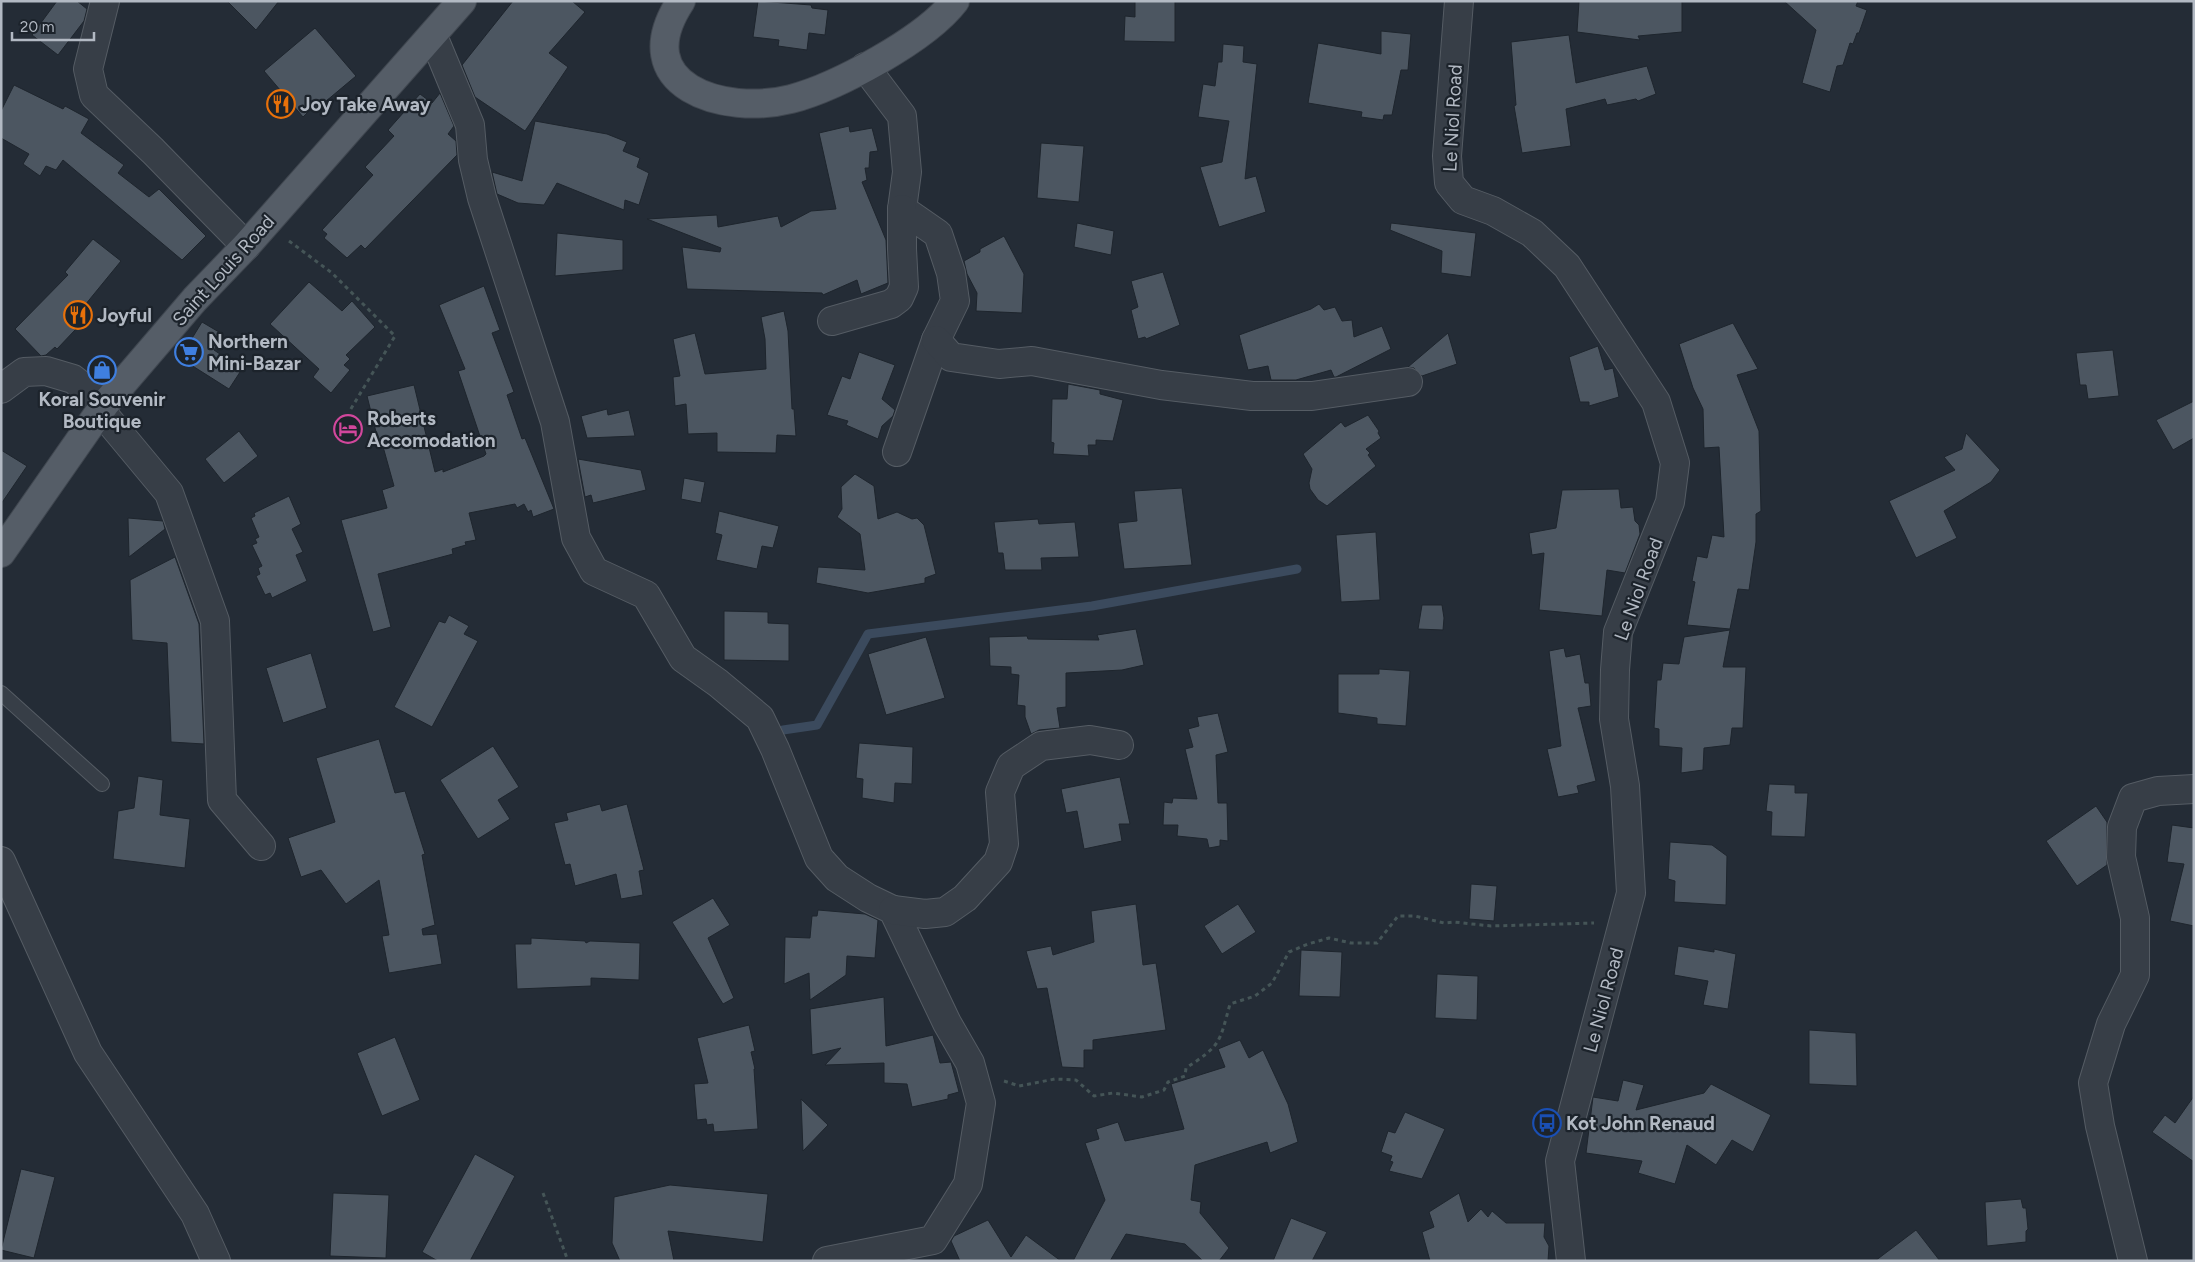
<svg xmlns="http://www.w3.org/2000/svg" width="2195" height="1262" viewBox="0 0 2195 1262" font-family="Figtree,sans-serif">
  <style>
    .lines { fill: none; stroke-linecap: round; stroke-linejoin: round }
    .stream { stroke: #3b4a5d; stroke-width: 9 }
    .building { fill: #4c5661; stroke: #1e252d }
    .lane-casing { stroke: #555c64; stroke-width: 16 }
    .street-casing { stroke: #555c64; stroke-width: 30 }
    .primary-casing { stroke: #404750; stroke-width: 30 }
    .path { stroke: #455557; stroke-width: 3; stroke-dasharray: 4 4; stroke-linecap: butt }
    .lane { stroke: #373e47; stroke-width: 14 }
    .street { stroke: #373e47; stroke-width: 28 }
    .primary { stroke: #555d67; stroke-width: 28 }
    .labels { text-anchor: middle; stroke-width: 4.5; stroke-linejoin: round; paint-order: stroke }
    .poi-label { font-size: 19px; font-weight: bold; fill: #b2b9c3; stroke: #1c232b; text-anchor: start }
    .street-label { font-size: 19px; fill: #b2b9c3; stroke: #1c232b }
  </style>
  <rect width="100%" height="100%" fill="#242c36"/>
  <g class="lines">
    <path class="stream" d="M783 730 817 725 868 634 1092 606 1297 569"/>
  </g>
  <g class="building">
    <path d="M57 1H77L87 9 84 21 58 55 32 35Z"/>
    <path d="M227 1H279L256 30Z"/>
    <path d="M513 1H572L585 12 549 53 568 67 525 131 475 97 462 65Z"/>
    <path d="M758 1 811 5 812 8 828 10 825 35 809 33 807 50 778 46 779 40 753 37Z"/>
    <path d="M1135 1H1175V42L1124 41 1125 16 1135 17Z"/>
    <path d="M1579 1H1682V32L1638 36 1640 40 1577 32Z"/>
    <path d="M1784 1H1858L1856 6 1867 10 1859 33H1857L1853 44 1850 43 1843 65 1837 66 1830 92 1802 83 1816 30Z"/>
    <path d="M315 28 356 76 313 112 311 109 303 117 264 71Z"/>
    <path d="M1381 31 1411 34 1408 70H1401L1392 115H1384L1383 120 1361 117 1362 112 1308 103 1318 43 1381 54Z"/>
    <path d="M1569 35 1576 83 1647 66 1656 94 1638 101 1636 99 1607 105 1605 99 1566 109 1571 146 1522 153 1514 106 1516 105 1511 42Z"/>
    <path d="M1223 44 1244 46 1243 62 1257 64 1245 179 1256 176 1266 212 1219 227 1200 167 1222 162 1229 121 1198 117 1203 84 1215 86 1218 62H1222Z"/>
    <path d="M14 85 63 109 65 106 89 119 81 133 124 165 118 173 149 197 159 189 206 236 182 260 63 160 56 170 46 166 40 176 23 164 29 154 1 138V111Z"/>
    <path d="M440 93 454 126 448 134 456 141 457 155 365 249 361 245 347 258 324 238 327 234 322 230 373 175 365 167 394 136 388 130 420 94 432 103Z"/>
    <path d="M535 121 607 134 627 142 623 151 640 158 637 167 649 173 639 205 625 200 624 210 557 183 544 205 518 203 497 194 492 172 522 181Z"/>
    <path d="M849 126 850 132 872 128 878 151 870 152 869 168H865L867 180 862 182 886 240 888 283 861 294 857 280 823 295 822 293 687 289 682 247 720 252 721 248 647 219 717 215 718 227 778 216 781 227 811 211 836 209 819 133Z"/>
    <path d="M1041 143 1084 146 1079 202 1037 198Z"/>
    <path d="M1077 223 1114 231 1111 255 1074 247Z"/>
    <path d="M1391 223 1476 233 1471 277 1441 273 1442 251 1390 230Z"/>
    <path d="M557 233 623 240V270L555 276Z"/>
    <path d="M1004 236 1024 274 1022 313 976 311 977 293 967 274 964 261 980 252V249Z"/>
    <path d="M93 239 121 261 85 305 92 312 57 349 55 347 46 355 41 356 15 329 68 275 65 272Z"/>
    <path d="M1163 272 1180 325 1146 339 1145 337 1138 339 1131 310 1138 307 1131 281Z"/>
    <path d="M309 282 342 311 352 301 375 327 346 355 350 359 344 365 350 370 331 393 313 377 319 369 270 324Z"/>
    <path d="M484 286 500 330 492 333 514 392 507 395 522 439 525 438 554 509 533 517 531 510 528 512 524 504 517 508 515 504 469 513 476 540 465 542 466 545 452 549 453 554 378 574 391 627 373 632 341 520 387 508 382 490 394 486 382 443 379 444 367 396 414 385 435 472 443 469V472L484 456 486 454 458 371 465 369 439 305Z"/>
    <path d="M1319 304 1324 310 1335 307 1342 321 1352 320 1354 337 1382 326 1391 349 1336 377H1334L1331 370 1296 380H1271L1268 366 1248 370 1239 335 1311 309Z"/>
    <path d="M784 311 788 331 792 409H794L796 436 777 435 776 453 717 452V433L688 434 686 404 675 406 673 377 680 376 673 339 695 333 705 374 766 369 765 339 761 317Z"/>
    <path d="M202 322 224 335 214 350 242 369 229 389 180 358Z"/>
    <path d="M1733 323 1758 369 1737 375 1759 431 1761 511 1756 514V542L1749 590 1738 589 1730 629 1687 625 1695 582 1692 581 1697 556 1707 558 1712 535 1724 537 1719 447 1704 448 1703 409 1693 388 1679 344Z"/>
    <path d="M1448 333 1457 364 1422 376 1414 368 1408 367Z"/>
    <path d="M1598 346 1605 370 1613 368 1619 397 1589 406V402H1580L1569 357Z"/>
    <path d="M2113 350 2119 396 2088 399 2086 385H2080L2076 353Z"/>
    <path d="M859 352 895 365 882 399 895 410 893 416 882 426 878 439 846 425 848 421 827 415 842 376 850 379Z"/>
    <path d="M1068 384 1100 390V394L1123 400 1113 441 1096 440V445H1088L1089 456 1053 454 1054 443 1051 442 1052 399H1067Z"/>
    <path d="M2194 401V438L2173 450 2156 420Z"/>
    <path d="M607 409 608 415 629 410 635 436 587 438 581 416Z"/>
    <path d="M1368 415 1379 431 1378 433 1381 438 1366 449 1370 453 1368 455 1376 466 1327 506 1318 500 1310 489 1309 483 1312 469 1303 454 1341 422 1345 427Z"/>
    <path d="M239 431 258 456 224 483 205 459Z"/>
    <path d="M1966 433 2000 470 1991 482 1944 511 1957 538 1916 558 1889 501 1955 470 1944 457 1962 449Z"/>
    <path d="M1 450 27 466 1 504Z"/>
    <path d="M578 459 641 470 646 490 593 503 591 495 585 497Z"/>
    <path d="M855 474 874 486 878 519 897 512 912 519 917 518 924 525 936 574 925 578V583L868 593 816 583 818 567 865 570 860 534 837 517 842 509 841 487Z"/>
    <path d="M684 478 705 482 701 503 681 499Z"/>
    <path d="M1182 488 1192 565 1124 569 1118 523 1137 521 1134 491Z"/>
    <path d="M1619 489 1621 508 1633 507 1635 521 1639 525 1640 534 1625 573 1607 570 1602 616 1539 610 1544 553 1532 555 1529 533 1556 528 1562 490Z"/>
    <path d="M289 496 301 524 292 529 303 552 296 555 307 581 272 598 270 593 265 595 256 576 260 574 258 568 262 566 252 545 257 543 255 539 259 537 251 518 255 516 254 513Z"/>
    <path d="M719 511 779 526 773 548 762 546 757 569 716 560 722 535 715 533Z"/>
    <path d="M128 518 163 521 165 529 129 557Z"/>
    <path d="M1038 519 1039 524 1075 522 1079 557 1041 558 1042 570H1005L1003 553H998L994 522Z"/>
    <path d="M1376 532 1380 600 1341 602 1336 535Z"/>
    <path d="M175 557 199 624 204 744 171 742 167 643 132 640 130 580Z"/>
    <path d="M1422 605H1442L1444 618 1443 630 1418 629Z"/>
    <path d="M724 611 768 612V623L789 624V661L724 660Z"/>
    <path d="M449 615 469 626 464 634 478 641 432 727 394 707 439 621 445 623Z"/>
    <path d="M1136 629 1144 665 1122 670 1066 673V707L1057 708 1060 728 1039 730 1031 734 1025 717V706L1017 705 1019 675 1011 674V667L990 666 989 637 1027 636 1028 639 1099 640 1097 635Z"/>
    <path d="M1730 630 1723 667H1746L1743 728H1732L1730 745 1704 748 1703 770 1681 773 1682 748 1659 746V729L1654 728 1657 680H1661L1663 663 1679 664 1684 637Z"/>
    <path d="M926 637 945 698 886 715 868 654Z"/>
    <path d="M1564 648 1566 657 1580 654 1585 683H1589L1591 706 1578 708 1596 781 1577 786 1579 793 1558 797 1547 749 1561 746 1549 651Z"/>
    <path d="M311 653 327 708 283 723 266 668Z"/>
    <path d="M1379 669 1410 671 1406 726 1377 724V718L1338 713V674H1379Z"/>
    <path d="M1218 713 1228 752 1216 755 1218 803H1227L1228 841 1220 840V846L1209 848 1207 839 1177 836 1178 825H1163L1164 802 1172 803 1173 798 1197 799 1185 749 1193 747 1188 729 1199 726 1197 717Z"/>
    <path d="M379 739 395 793 405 791 425 854 422 855 435 925 422 929 423 935 437 934 442 964 389 973 382 936 389 935 379 880 346 904 321 870 301 877 288 838 335 822 316 758Z"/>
    <path d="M859 743 913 747 912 784 895 783 894 803 862 798 863 779 856 778Z"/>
    <path d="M493 746 519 787 498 800 510 819 478 839 440 780Z"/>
    <path d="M138 776 163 780 160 815 190 819 185 868 113 859 118 811 134 808Z"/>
    <path d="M1120 777 1130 824H1119L1122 841 1084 849 1077 811 1066 813 1061 789Z"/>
    <path d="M1769 784 1795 785V793H1808L1805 837 1771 836 1772 812 1766 811Z"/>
    <path d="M600 804 602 811 627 804 644 870 639 871 643 895 621 899 616 874 575 886 570 864 565 865 554 823 568 820 566 813Z"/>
    <path d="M2096 806 2107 822V865L2077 886 2046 841Z"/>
    <path d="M2172 825 2194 828V926L2170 921 2184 864 2167 862Z"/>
    <path d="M1670 842 1712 845 1727 856 1726 905 1674 902 1675 881 1668 879Z"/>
    <path d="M1471 884 1497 886 1494 921 1469 919Z"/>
    <path d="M713 898 730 925 708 938 734 998 723 1004 672 922Z"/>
    <path d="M1136 904 1143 965 1156 963 1166 1030 1093 1040V1050H1084V1068L1062 1067 1047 988 1037 989 1026 951 1051 946 1053 955 1094 942 1091 911Z"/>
    <path d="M1238 904 1256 932 1222 954 1204 926Z"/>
    <path d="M818 910 865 914 878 920 875 958 847 956 846 975 810 1000 809 973 784 984 785 937 810 938 812 916H817Z"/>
    <path d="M531 938 585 941 586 943 590 941 640 943 639 980 591 978V986L517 989 515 944H531Z"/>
    <path d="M1678 946 1714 952V949L1736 954 1728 1009 1703 1005 1708 981 1674 975Z"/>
    <path d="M1301 950 1342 952 1340 997 1299 996Z"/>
    <path d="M1437 974 1478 976 1477 1020 1435 1018Z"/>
    <path d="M884 997 886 1046 933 1035 940 1063 951 1062 959 1092 948 1095V1099L912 1107 907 1084 884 1083V1063L825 1065 841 1048 812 1055 810 1009Z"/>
    <path d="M749 1025 755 1051 751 1052 755 1069H754L758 1129 714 1132 713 1124 707 1125 706 1119 697 1120 694 1084 708 1083 697 1038Z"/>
    <path d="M1809 1030 1856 1033 1857 1086 1809 1084Z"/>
    <path d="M395 1037 420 1100 382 1116 357 1053Z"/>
    <path d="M1240 1040 1249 1058 1263 1050 1288 1104 1298 1142 1270 1153 1267 1142 1195 1165 1191 1200 1201 1202 1200 1213 1229 1248 1219 1261H1203L1185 1244 1126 1234 1110 1261H1073L1105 1200 1085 1143 1099 1139 1096 1129 1118 1122 1125 1141 1184 1129 1171 1084 1225 1067 1218 1049Z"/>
    <path d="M1623 1080 1644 1085 1636 1110 1704 1093 1711 1084 1771 1115 1753 1152 1732 1140 1716 1165 1687 1145 1675 1184 1638 1173 1642 1161 1586 1153 1593 1097 1618 1101Z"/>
    <path d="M2194 1096V1162L2152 1132 2165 1115 2175 1123Z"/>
    <path d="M801 1099 828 1125 803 1151Z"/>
    <path d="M1405 1112 1445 1129 1422 1179 1389 1171 1393 1162 1390 1161 1392 1156 1381 1152 1388 1131 1395 1133Z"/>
    <path d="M475 1154 515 1176 470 1261H438L422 1252Z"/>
    <path d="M21 1169 55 1177 34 1258 1 1250Z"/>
    <path d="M670 1185 768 1194 763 1242 668 1231 674 1261H620L612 1243 614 1197Z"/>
    <path d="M333 1193 389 1195 386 1258 330 1256Z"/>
    <path d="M1459 1193 1468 1222 1481 1209 1488 1217 1492 1211 1506 1223H1545L1544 1237 1549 1246 1548 1261H1430L1422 1232 1434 1227 1429 1212Z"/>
    <path d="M2021 1199 2023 1208H2026L2028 1229 2026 1231V1242L1987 1246 1985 1202Z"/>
    <path d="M1291 1218 1327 1232 1312 1261H1273Z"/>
    <path d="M988 1220 1011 1257 1026 1235 1061 1261H960L951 1241 954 1236Z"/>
    <path d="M1916 1230 1940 1261H1875Z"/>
  </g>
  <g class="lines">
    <defs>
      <path id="lane" d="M1 693 102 784"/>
      <g id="street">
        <path d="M105 1 88 69 94 95 153 151 246 246"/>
        <path d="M1459 1 1447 156 1449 183 1463 200 1493 211 1532 233 1567 266 1656 402 1675 463 1670 502 1618 632 1615 670 1614 719 1625 786 1631 893 1560 1161 1571 1261"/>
        <path d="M433 36 470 125 473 160 482 198 555 422 576 538 594 571 646 595 683 658 718 683 760 718 775 749 819 858 837 878 868 898 893 910 947 1023 970 1063 981 1103 968 1184 933 1240 827 1261"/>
        <path d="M865 67 902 116 907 172 902 209 938 234 951 273 955 301 936 340 897 452"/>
        <path d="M832 321 891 304 899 298 904 287 902 249V209"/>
        <path d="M936 340 951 357 999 364 1032 361 1161 385 1252 396H1312L1408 382"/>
        <path d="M1 389 24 372 46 371 73 379 105 404"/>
        <path d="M100 410 169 493 215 621 222 800 261 846"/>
        <path d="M1 861 88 1053 195 1214 216 1261"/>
        <path d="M893 910 925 914 945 912 965 898 998 862 1004 844 1000 792 1011 766 1041 746 1090 740 1119 745"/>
        <path d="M2133 1261 2100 1126 2093 1083 2111 1024 2135 975V918L2121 857 2122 827 2133 798 2158 791 2194 789"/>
      </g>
      <g id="primary">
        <path d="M681 1C625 86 724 116 791 99 837 87 926 39 955 1"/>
        <path d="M1 553 105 404 195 299 246 246 462 1"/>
      </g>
    </defs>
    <use href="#lane" class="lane-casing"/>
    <use href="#street" class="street-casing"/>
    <use href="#primary" class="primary-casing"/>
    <g class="path">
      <path d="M289 241 332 273 395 336 349 412"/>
      <path d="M1004 1081 1019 1086 1055 1079 1076 1080 1094 1096 1113 1093 1142 1097 1164 1090 1168 1082 1185 1076 1186 1068C1221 1045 1219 1044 1230 1004L1255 996 1272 983 1289 952 1308 944 1329 938 1351 943H1377L1398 916H1415L1444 923 1454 922 1491 926 1594 923"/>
      <path d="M543 1193 568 1261"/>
    </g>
    <use href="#lane" class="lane"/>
    <use href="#street" class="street"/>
    <use href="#primary" class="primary"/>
  </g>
  <defs>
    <symbol id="restaurant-ring" viewBox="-11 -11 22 22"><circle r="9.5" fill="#1c232b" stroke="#e8710a" stroke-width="1.5"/><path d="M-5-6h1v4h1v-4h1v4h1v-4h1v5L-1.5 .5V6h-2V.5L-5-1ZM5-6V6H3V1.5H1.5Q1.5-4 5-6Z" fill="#e8710a"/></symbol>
    <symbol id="supermarket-ring" viewBox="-11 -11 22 22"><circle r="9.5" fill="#1c232b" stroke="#3f7fe0" stroke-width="1.5"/><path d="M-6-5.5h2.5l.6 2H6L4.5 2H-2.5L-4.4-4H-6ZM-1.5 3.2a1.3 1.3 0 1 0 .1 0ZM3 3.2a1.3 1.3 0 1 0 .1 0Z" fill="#3f7fe0"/></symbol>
    <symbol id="shop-ring" viewBox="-11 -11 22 22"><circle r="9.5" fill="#1c232b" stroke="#3f7fe0" stroke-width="1.5"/><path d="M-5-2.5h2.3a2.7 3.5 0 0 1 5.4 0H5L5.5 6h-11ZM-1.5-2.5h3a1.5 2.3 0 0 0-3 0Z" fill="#3f7fe0"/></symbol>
    <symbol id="hotel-ring" viewBox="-11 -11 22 22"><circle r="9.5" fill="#1c232b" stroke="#d1479c" stroke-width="1.5"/><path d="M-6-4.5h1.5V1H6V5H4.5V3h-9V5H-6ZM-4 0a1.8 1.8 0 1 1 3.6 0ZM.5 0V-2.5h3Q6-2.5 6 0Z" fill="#d1479c"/></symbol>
    <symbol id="bus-ring" viewBox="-11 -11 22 22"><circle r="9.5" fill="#1c232b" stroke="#1a4fb4" stroke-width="1.5"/><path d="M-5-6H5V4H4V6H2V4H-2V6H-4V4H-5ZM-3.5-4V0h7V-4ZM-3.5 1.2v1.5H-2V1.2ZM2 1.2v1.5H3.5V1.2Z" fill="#1a4fb4"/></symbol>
  </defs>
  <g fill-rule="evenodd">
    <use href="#restaurant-ring" x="265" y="88" width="32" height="32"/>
    <use href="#restaurant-ring" x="62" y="299" width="32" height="32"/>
    <use href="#supermarket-ring" x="173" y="336" width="32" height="32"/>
    <use href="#shop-ring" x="86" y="354" width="32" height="32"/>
    <use href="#hotel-ring" x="332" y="413" width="32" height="32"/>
    <use href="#bus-ring" x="1531" y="1107" width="32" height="32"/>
  </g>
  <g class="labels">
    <g class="poi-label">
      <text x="300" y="111">Joy Take Away</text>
      <text x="97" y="322">Joyful</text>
      <text x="208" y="348">Northern<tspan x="208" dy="22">Mini-Bazar</tspan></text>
      <text x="102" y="406" text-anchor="middle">Koral Souvenir<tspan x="102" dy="22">Boutique</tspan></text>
      <text x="367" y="425">Roberts<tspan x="367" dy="22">Accomodation</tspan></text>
      <text x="1566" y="1130">Kot John Renaud</text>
    </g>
    <g class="street-label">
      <text transform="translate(1452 118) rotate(-87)" y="7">Le Niol Road</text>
      <text transform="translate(223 270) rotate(-48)" y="7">Saint Louis Road</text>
      <text transform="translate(1638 589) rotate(-70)" y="7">Le Niol Road</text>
      <text transform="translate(1603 1000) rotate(-75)" y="7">Le Niol Road</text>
    </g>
  </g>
  <rect width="2195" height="1262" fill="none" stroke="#b2b9c3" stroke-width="5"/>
  <path d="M12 32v8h82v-8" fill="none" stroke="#b2b9c3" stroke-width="2.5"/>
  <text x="20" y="32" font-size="15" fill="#b2b9c3" stroke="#1c232b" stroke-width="4" paint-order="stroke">20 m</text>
</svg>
